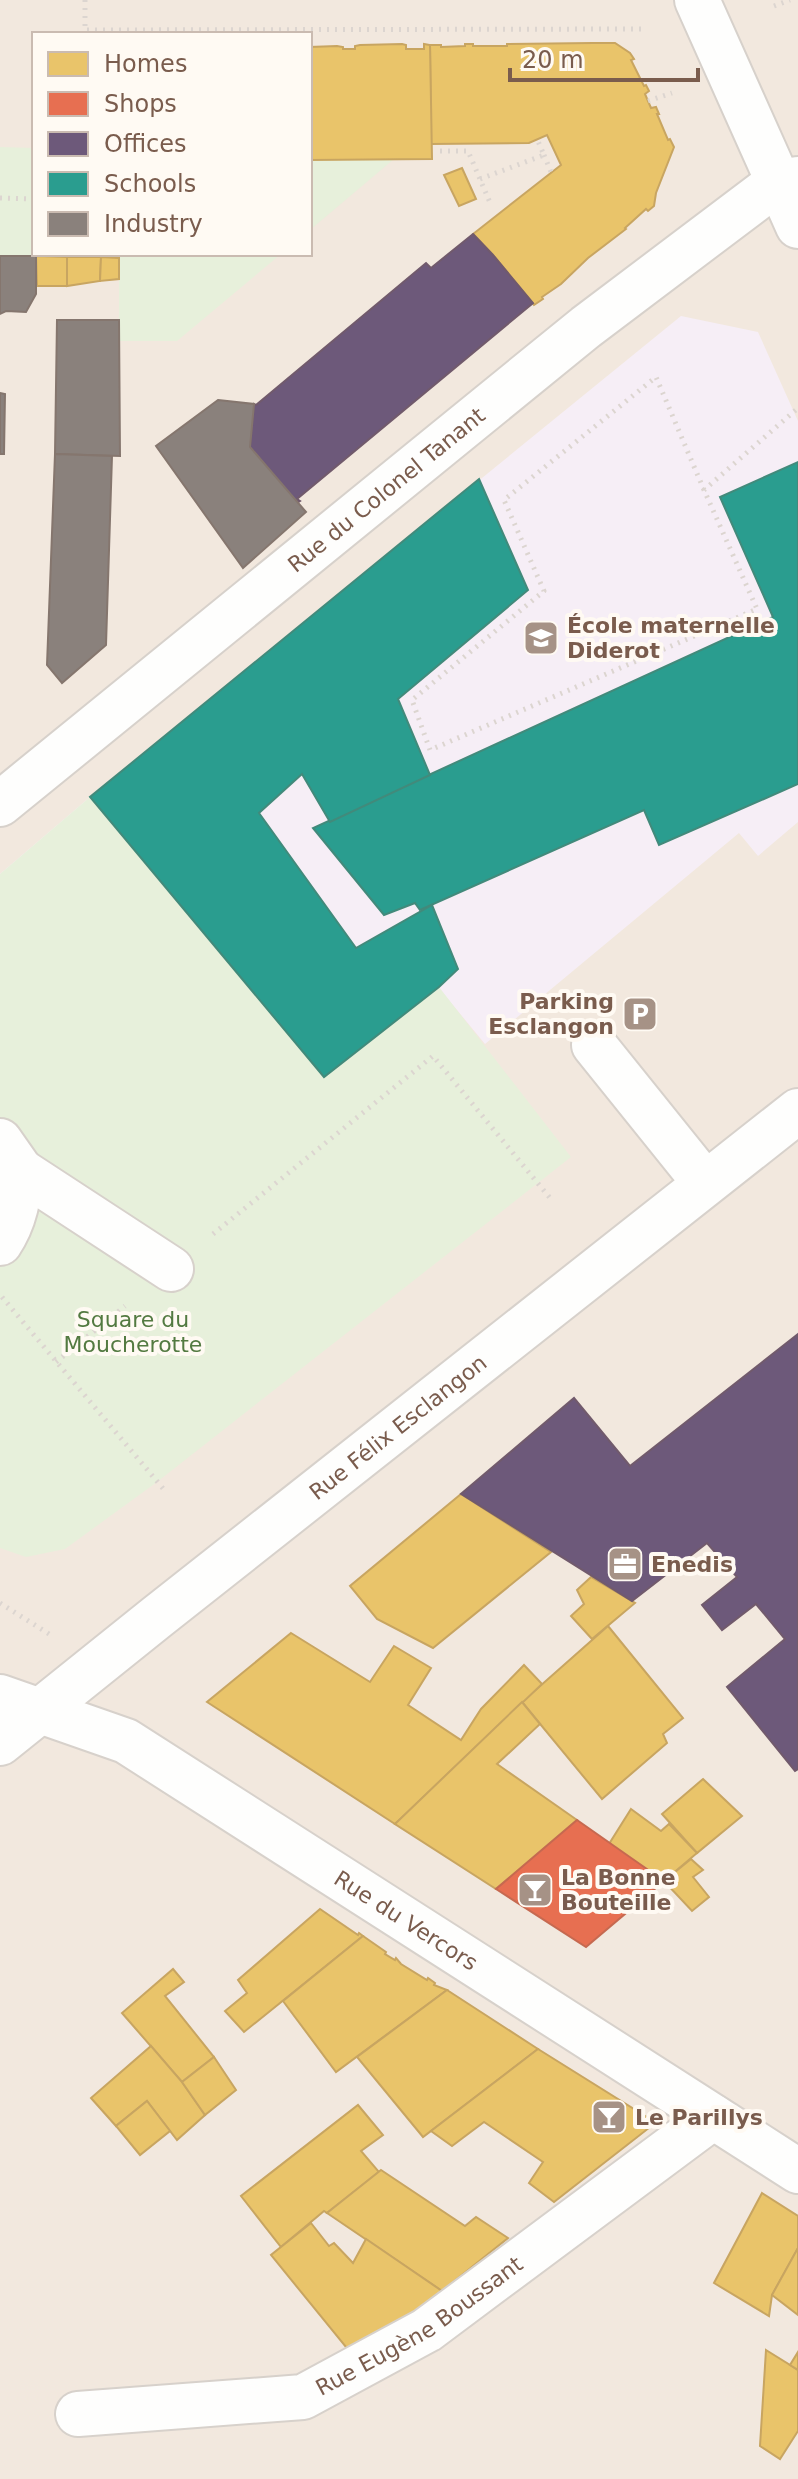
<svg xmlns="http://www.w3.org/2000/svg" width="798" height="2479" viewBox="0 0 798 2479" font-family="'DejaVu Sans',sans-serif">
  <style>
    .residential { fill: #f2e8de; fill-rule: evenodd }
    .education { fill: #f6eef6 }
    .green { fill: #e7f0db }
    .homes { fill: #e9c46a; stroke: #c8a561; stroke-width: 2 }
    .shops { fill: #e76f51; stroke: #c66950; stroke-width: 2 }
    .offices { fill: #6d597a; stroke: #715a6c; stroke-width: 2 }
    .schools { fill: #2a9d8f; stroke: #428a7b; stroke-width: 2 }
    .industry { fill: #8a817c; stroke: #85766e; stroke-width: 2 }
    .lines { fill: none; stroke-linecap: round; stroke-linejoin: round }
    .minor-casing { stroke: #d7d1cb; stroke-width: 48 }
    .path { stroke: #dcd5d0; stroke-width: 5; stroke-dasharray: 2 6; stroke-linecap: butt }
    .minor { stroke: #fefefd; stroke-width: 44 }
    .labels { text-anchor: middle; stroke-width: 8; stroke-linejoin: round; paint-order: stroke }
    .street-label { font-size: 22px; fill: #7a5c4d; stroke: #fffaf3 }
    .poi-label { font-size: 22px; font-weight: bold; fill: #7a5c4d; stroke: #fffaf3; text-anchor: start }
    .park-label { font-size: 22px; fill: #537a41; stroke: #fffaf3 }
  </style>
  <rect width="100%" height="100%" fill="#f9f5f0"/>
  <path class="residential" d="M0 0H798V2479H0ZM34 34H310V254H34Z"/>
  <path class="education" d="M681 316 758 332 798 421V822L758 856 739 833 485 1044 438 987 324 1077 0 874 90 797Z"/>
  <g class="green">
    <path d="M0 147 34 148V254H281L177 341H119V258L0 256Z"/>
    <path d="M394 159 310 230V160Z"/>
    <path d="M90 797 324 1077 439 987 571 1157 157 1482 65 1549 26 1557 0 1548V874Z"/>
  </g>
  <g class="homes">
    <path d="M593 43H615L630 53 634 59 631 60 644 86 646 85 649 91 645 94 651 108 656 107 659 114H657L668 140 670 139 674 147 656 193 654 206 648 211 646 209 625 228 626 229 588 258 561 284 542 297 543 299 534 305 493 255 473 234 561 165 547 135 529 143 431 144 430 45H441V47L465 46V44H473V46H507V44Z"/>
    <path d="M402 44 406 45V49H424V44L430 45 432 159 310 160V47L337 46 343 47V49H355V46L360 45Z"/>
    <path d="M462 168 476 199 459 206 444 175Z"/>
    <path d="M36 256 67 257V286H37Z"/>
    <path d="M67 257H101L100 281 67 286Z"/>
    <path d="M101 257 119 258V279L100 281Z"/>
    <path d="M461 1494 551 1552 433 1648 377 1619 350 1586Z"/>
    <path d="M591 1577 635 1603 592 1639 571 1616 584 1604 577 1590Z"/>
    <path d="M608 1626 683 1718 663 1734 667 1743 602 1799 522 1702Z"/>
    <path d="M291 1633 370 1682 394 1646 431 1668 408 1705 461 1740 481 1709 524 1665 542 1684 395 1824 207 1702Z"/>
    <path d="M522 1702 540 1724 497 1764 577 1820 496 1889 395 1824Z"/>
    <path d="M703 1779 742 1816 697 1853 662 1814Z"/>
    <path d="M631 1809 661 1831 669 1824 697 1853 664 1881 609 1844Z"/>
    <path d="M691 1859 703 1870 693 1877 709 1897 692 1911 664 1881Z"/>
    <path d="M320 1909 358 1935 359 1933 363 1936 244 2032 225 2011 247 1993 238 1980Z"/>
    <path d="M363 1936 386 1952 385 1954 395 1960 396 1958 401 1964 427 1980 428 1978 435 1983 434 1985 447 1990 336 2072 283 2001Z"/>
    <path d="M173 1969 184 1982 165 1996 214 2057 182 2082 122 2013Z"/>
    <path d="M447 1990 538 2049 423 2137 357 2057Z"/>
    <path d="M151 2046 182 2082 205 2115 177 2140 147 2101 116 2126 91 2098Z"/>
    <path d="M538 2049 653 2121 654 2124 554 2202 529 2183 543 2162 484 2122 452 2146 431 2131Z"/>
    <path d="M214 2057 236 2090 205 2115 182 2082Z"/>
    <path d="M147 2101 170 2131 140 2155 116 2126Z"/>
    <path d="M358 2105 383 2135 361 2151 379 2172 327 2213 324 2211 281 2247 241 2196Z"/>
    <path d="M381 2170 465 2226 476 2217 508 2238 442 2291 327 2213Z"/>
    <path d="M762 2193 798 2216V2248L772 2295 769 2316 714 2283Z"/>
    <path d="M311 2223 329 2246 334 2243 353 2263 366 2239 442 2291 419 2309 350 2352 271 2255Z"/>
    <path d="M798 2248V2315L772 2295Z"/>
    <path d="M766 2350 798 2370V2431L780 2459 760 2446Z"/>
    <path d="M798 2352V2370L790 2365Z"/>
  </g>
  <path class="shops" d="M577 1820 664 1881 586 1947 496 1889Z"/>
  <g class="offices">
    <path d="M473 234 493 255 533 303 297 499 300 501 297 503 250 447 254 404 256 405 426 263 431 268Z"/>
    <path d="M798 1334V1769L795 1771 727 1687 785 1639 756 1604 722 1630 702 1605 737 1577 707 1543 632 1601 461 1494 574 1398 630 1466Z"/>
  </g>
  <g class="schools">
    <path d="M798 462V784L659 845 644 810 420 910 415 903 384 915 313 828 773 617 720 497Z"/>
    <path d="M479 479 528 590 398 699 430 775 330 822 302 774 259 813 356 948 432 905 458 969 439 987 324 1077 90 797Z"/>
  </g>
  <g class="industry">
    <path d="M0 256H36V294L26 312 6 311 0 314Z"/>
    <path d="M57 320H119L120 456 55 454Z"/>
    <path d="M0 393 5 394 4 454H0Z"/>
    <path d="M218 400 254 404 250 447 306 512 243 568 156 446Z"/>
    <path d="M55 454 112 456 106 645 62 683 47 665Z"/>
  </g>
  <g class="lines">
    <defs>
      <g id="minor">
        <path d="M697 0 798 226"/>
        <path id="s1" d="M0 804 586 327 778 182 798 179"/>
        <path d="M594 1045 705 1183"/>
        <path d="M0 1141 21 1171C19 1196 15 1221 0 1243"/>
        <path d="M21 1171 171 1269"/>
        <path id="s2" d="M0 1697 126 1741 798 2171"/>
        <path id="s3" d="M0 1743 157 1617 798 1111"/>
        <path id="s4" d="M78 2414 303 2397 427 2330 713 2117"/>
      </g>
    </defs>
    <use href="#minor" class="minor-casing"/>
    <g class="path">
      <path d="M85 0V30L643 29"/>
      <path d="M774 6 790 0"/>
      <path d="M648 101 672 93"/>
      <path d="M440 151H468L491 205"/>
      <path d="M544 155 551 172"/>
      <path d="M480 179 544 155 537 139"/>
      <path d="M0 198 34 199"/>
      <path d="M704 490 656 377 504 500 544 591 412 700 430 750 757 609 704 490 798 408"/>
      <path d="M213 1234 433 1056 550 1198"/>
      <path d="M2 1297 166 1492"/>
      <path d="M56 1362 125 1306"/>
      <path d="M0 1603 49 1634"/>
    </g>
    <use href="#minor" class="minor"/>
  </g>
  <defs>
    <symbol id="school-square" viewBox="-11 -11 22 22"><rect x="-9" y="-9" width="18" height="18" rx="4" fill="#a69286" stroke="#fffaf3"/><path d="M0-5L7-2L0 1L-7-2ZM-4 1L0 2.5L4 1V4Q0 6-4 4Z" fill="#fff"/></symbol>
    <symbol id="parking-square" viewBox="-11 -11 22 22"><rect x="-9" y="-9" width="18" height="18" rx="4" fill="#a69286" stroke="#fffaf3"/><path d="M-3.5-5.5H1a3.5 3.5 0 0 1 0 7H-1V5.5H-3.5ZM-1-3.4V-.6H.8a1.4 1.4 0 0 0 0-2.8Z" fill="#fff"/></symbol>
    <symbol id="office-square" viewBox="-11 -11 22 22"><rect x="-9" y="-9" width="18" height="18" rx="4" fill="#a69286" stroke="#fffaf3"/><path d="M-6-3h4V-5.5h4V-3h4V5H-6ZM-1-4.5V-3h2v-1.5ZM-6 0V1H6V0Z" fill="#fff"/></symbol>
    <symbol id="bar-square" viewBox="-11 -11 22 22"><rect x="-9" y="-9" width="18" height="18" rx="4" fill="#a69286" stroke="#fffaf3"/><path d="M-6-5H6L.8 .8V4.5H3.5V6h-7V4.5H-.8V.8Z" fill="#fff"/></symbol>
  </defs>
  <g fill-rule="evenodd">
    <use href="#school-square" x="521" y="618" width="40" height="40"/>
    <use href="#parking-square" x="620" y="994" width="40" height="40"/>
    <use href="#office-square" x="605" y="1544" width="40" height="40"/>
    <use href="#bar-square" x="515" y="1870" width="40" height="40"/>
    <use href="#bar-square" x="589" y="2097" width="40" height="40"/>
  </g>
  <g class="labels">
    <g class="street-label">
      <text dy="8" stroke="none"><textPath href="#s1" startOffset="498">Rue du Colonel Tanant</textPath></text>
      <text dy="8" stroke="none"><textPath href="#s3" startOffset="508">Rue Félix Esclangon</textPath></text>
      <text dy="8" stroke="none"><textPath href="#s2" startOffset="466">Rue du Vercors</textPath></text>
      <text dy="8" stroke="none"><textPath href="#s4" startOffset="362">Rue Eugène Boussant</textPath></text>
    </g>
    <g class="poi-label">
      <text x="567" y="633">École maternelle<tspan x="567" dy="25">Diderot</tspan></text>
      <text x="614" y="1009" text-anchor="end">Parking<tspan x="614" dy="25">Esclangon</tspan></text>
      <text x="651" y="1572">Enedis</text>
      <text x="561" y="1885">La Bonne<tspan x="561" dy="25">Bouteille</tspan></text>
      <text x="635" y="2125">Le Parillys</text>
    </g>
    <g class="park-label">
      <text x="133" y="1327">Square du<tspan x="133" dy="25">Moucherotte</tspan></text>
    </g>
  </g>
  <rect x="32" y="32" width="280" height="224" fill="#fffaf3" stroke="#cabbb1" stroke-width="2"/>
  <rect x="48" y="52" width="40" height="24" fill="#e9c46a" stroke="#cabbb1" stroke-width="2"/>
  <text x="104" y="72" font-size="24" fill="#7a5c4d">Homes</text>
  <rect x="48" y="92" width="40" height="24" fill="#e76f51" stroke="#cabbb1" stroke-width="2"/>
  <text x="104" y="112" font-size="24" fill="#7a5c4d">Shops</text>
  <rect x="48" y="132" width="40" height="24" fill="#6d597a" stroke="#cabbb1" stroke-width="2"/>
  <text x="104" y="152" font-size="24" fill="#7a5c4d">Offices</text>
  <rect x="48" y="172" width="40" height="24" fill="#2a9d8f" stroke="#cabbb1" stroke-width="2"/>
  <text x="104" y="192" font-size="24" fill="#7a5c4d">Schools</text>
  <rect x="48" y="212" width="40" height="24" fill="#8a817c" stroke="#cabbb1" stroke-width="2"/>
  <text x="104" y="232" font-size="24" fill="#7a5c4d">Industry</text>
  <path d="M510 68v12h188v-12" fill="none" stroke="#7a5c4d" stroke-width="4"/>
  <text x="522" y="68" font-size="24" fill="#7a5c4d" stroke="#fffaf3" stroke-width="6" paint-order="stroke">20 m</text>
</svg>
